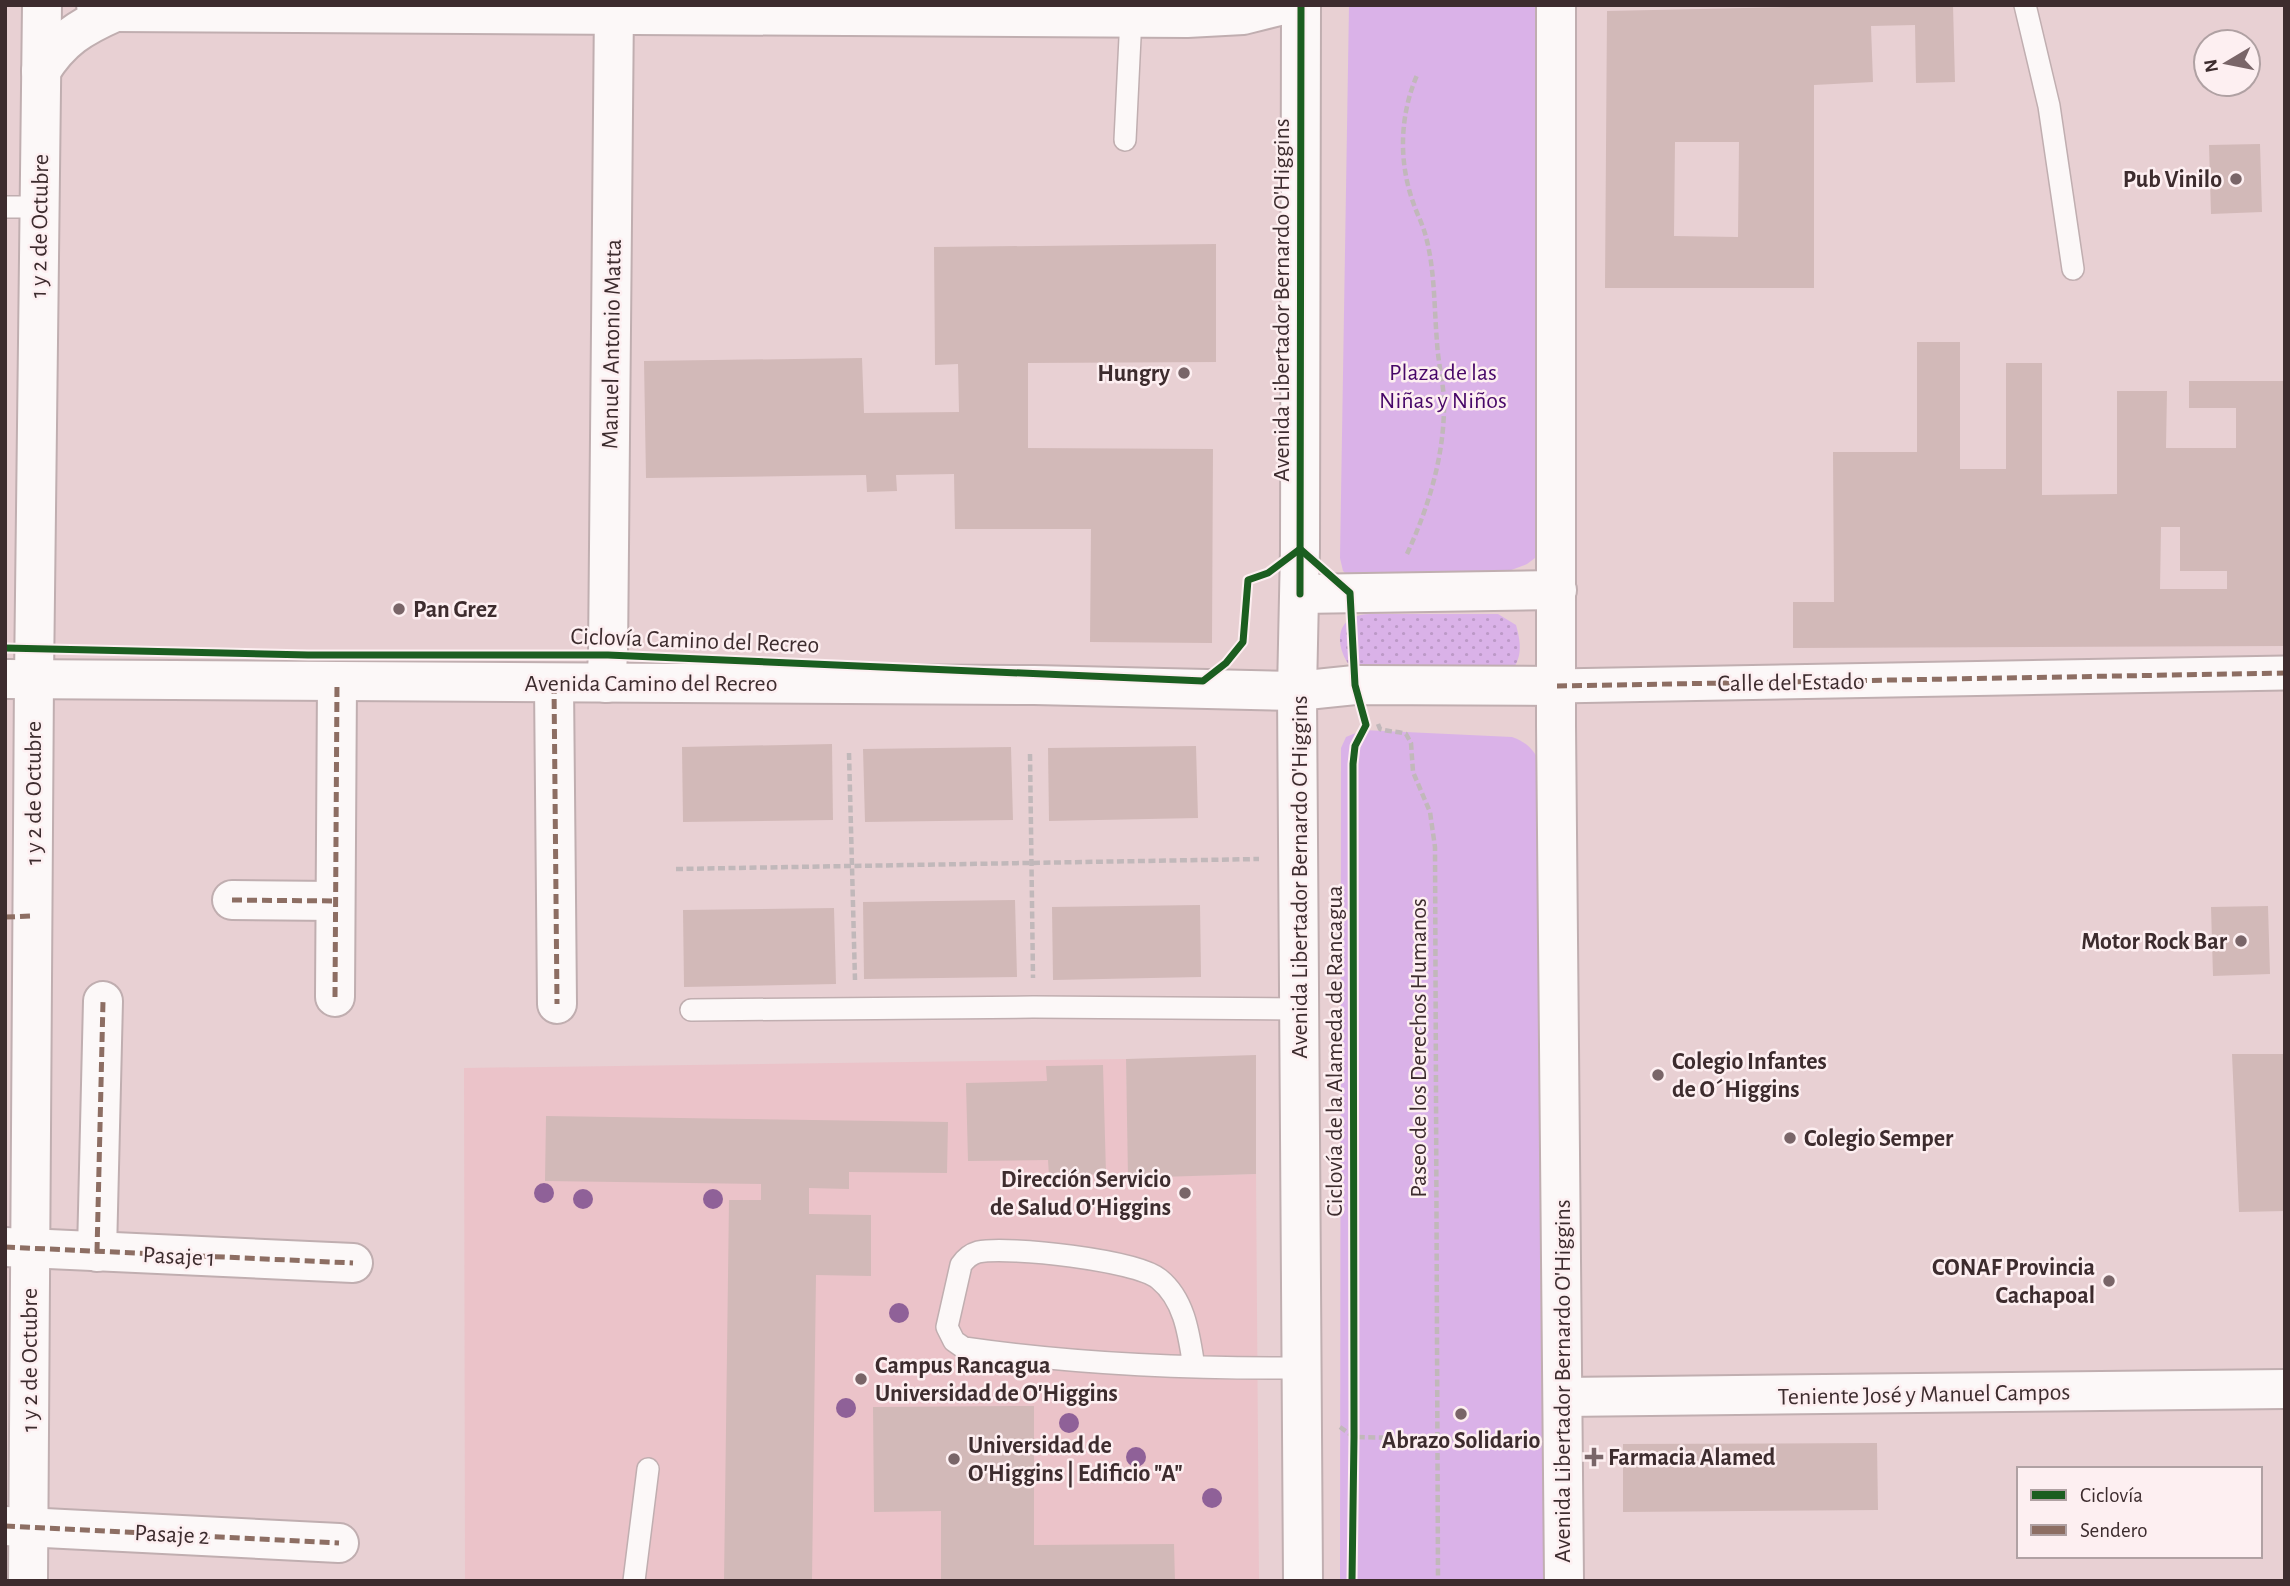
<svg xmlns="http://www.w3.org/2000/svg" width="2290" height="1586" viewBox="0 0 2290 1586" font-family="'Alegreya Sans',sans-serif">
  <style>
    .built { fill: #ebc3c9 }
    .grass { fill: url(#grass-dots) }
    .green { fill: #dab2e8 }
    .building { fill: #d2b9b8; fill-rule: evenodd }
    .lines { fill: none; stroke-linecap: round; stroke-linejoin: round }
    .service-casing { stroke: #c0aeb0; stroke-width: 24 }
    .pedestrian-casing { stroke: #c0aeb0; stroke-width: 37 }
    .minor-casing { stroke: #c0aeb0; stroke-width: 42 }
    .tertiary-casing { stroke: #c0aeb0; stroke-width: 42 }
    .primary-casing { stroke: #c0aeb0; stroke-width: 42 }
    .path { stroke: #c1b8ba; stroke-width: 4.5; stroke-dasharray: 7 3.5; stroke-linecap: butt }
    .service { stroke: #fcf8f8; stroke-width: 21 }
    .pedestrian { stroke: #fcf8f8; stroke-width: 33 }
    .minor { stroke: #fcf8f8; stroke-width: 38 }
    .tertiary { stroke: #fcf8f8; stroke-width: 38 }
    .primary { stroke: #fcf8f8; stroke-width: 38 }
    .quiet { stroke: #8d6e63; stroke-width: 5; stroke-dasharray: 10 5; stroke-linecap: butt }
    .cycleway-casing { stroke: #fdeff1; stroke-width: 11 }
    .cycleway { stroke: #1b5e20; stroke-width: 7 }
    .tree { fill: #8f6198 }
    .poi-dot { fill: #796568; stroke: #fdeff1; stroke-width: 2.5 }
    .labels { text-anchor: middle; stroke-width: 5; stroke-linejoin: round; paint-order: stroke }
    .poi-label { font-size: 24px; font-weight: bold; fill: #3d2c2e; stroke: #fdeff1; text-anchor: start }
    .street-label { font-size: 24px; fill: #3d2c2e; stroke: #fdeff1 }
    .park-label { font-size: 24px; fill: #470768; stroke: #fdeff1 }
  </style>
  <defs>
    <pattern id="grass-dots" width="8" height="8" patternUnits="userSpaceOnUse" patternTransform="scale(1.75)"><rect width="8" height="8" fill="#dab2e8"/><path d="M2 2h.1M6 6h.1" fill="none" stroke="#bc99c7" stroke-width="1.8" stroke-linecap="round"/></pattern>
  </defs>
  <rect width="100%" height="100%" fill="#e8d0d3"/>
  <path class="built" d="M1126 1059 1129 1177 1256 1174 1259 1581H465L464 1068Z"/>
  <path class="grass" d="M1374 614H1498L1516 625C1521 643 1523 658 1510 673L1350 666C1338 651 1333 623 1357 616 1363 614 1369 614 1374 614Z"/>
  <g class="green">
    <path d="M1349 5H1544L1543 552 1527 564 1506 572 1352 579 1343 571 1340 558Z"/>
    <path d="M1363 730 1512 737C1532 744 1539 757 1545 777V1581H1340L1341 748 1346 737Z"/>
  </g>
  <g class="building">
    <path d="M1880 5H1953L1955 82 1916 83 1915 25 1871 26 1873 82 1814 85V288H1605L1607 11ZM1675 142H1739L1738 237 1674 236Z"/>
    <path d="M2260 144 2262 212 2211 214 2209 145Z"/>
    <path d="M1216 244V362L1028 363V448L1213 449 1212 643 1090 642 1091 529H955L954 474 896 475 897 491 867 492 866 475 646 478 644 361 862 358 864 413 959 412 958 364 935 365 934 247Z"/>
    <path d="M1917 342H1960V469H2006V363H2042V495L2117 494V391H2167L2166 448H2236V408H2189V381H2285V646L1793 648V602H1834L1833 452H1917ZM2161 527H2180V571H2227V589H2160Z"/>
    <path d="M832 744 833 820 683 822 682 747Z"/>
    <path d="M1196 746 1198 818 1049 821 1048 748Z"/>
    <path d="M1011 747 1013 820 865 822 863 749Z"/>
    <path d="M1015 900 1017 977 864 979 863 902Z"/>
    <path d="M1200 905 1201 977 1053 980 1052 907Z"/>
    <path d="M2268 906 2270 974 2213 976 2211 907Z"/>
    <path d="M834 908 836 984 684 987 683 910Z"/>
    <path d="M2232 1054H2285V1211L2239 1212Z"/>
    <path d="M1256 1055V1174L1128 1178 1126 1059Z"/>
    <path d="M1103 1065 1106 1174 1049 1176 1048 1160 968 1161 966 1083 1047 1081 1046 1066Z"/>
    <path d="M546 1116 948 1122 947 1173 849 1172V1189L809 1188V1214L871 1215V1276L816 1275 812 1581H724L729 1200H761V1184L545 1181Z"/>
    <path d="M1034 1406V1545L1174 1544 1175 1581H941V1511L874 1512 873 1407Z"/>
    <path d="M1877 1443 1878 1510 1623 1512V1444Z"/>
  </g>
  <g class="lines">
    <defs>
      <g id="service">
        <path d="M2025 5 2049 106 2073 269"/>
        <path d="M1125 140 1131 17"/>
        <path d="M5 207H39"/>
        <path d="M691 1010 1033 1007 1300 1009"/>
        <path d="M1194 1367C1189 1335 1185 1300 1159 1279 1136 1260 1009 1246 978 1252 971 1254 965 1259 961 1265L947 1327 954 1341 964 1348C1075 1364 1189 1369 1302 1368"/>
        <path d="M634 1581 648 1469"/>
      </g>
      <path id="pedestrian" d="M1557 686 2285 673"/>
      <g id="minor">
        <path d="M606 683 608 655 614 5"/>
        <path d="M554 684 557 1004"/>
        <path d="M232 900 335 901"/>
        <path d="M335 997 337 682"/>
        <path d="M5 1247 353 1263"/>
        <path d="M97 1252 103 1001"/>
        <path d="M1563 1397 2285 1389"/>
        <path d="M5 1526 339 1543"/>
        <path d="M28 1581 34 679"/>
      </g>
      <g id="tertiary">
        <path d="M96 5 115 12 1187 18 1243 15 1283 5"/>
        <path d="M41 71C61 39 81 27 115 12"/>
        <path d="M5 679 1034 685 1297 691 1355 685 1557 686"/>
        <path d="M34 679 42 5"/>
      </g>
      <g id="primary">
        <path d="M1301 5 1300 549 1297 691 1303 1581"/>
        <path d="M1556 5V725L1564 1581"/>
        <path d="M1300 594 1557 590"/>
      </g>
    </defs>
    <use href="#service" class="service-casing"/>
    <use href="#pedestrian" class="pedestrian-casing"/>
    <use href="#minor" class="minor-casing"/>
    <use href="#tertiary" class="tertiary-casing"/>
    <use href="#primary" class="primary-casing"/>
    <g class="path">
      <path d="M1407 554C1429 506 1445 454 1444 400 1443 381 1438 362 1437 342 1434 307 1435 271 1426 237 1423 225 1417 214 1413 202 1398 160 1400 113 1418 73"/>
      <path d="M1378 724 1380 729C1389 732 1397 731 1406 734L1411 743 1413 772 1430 812 1435 847 1438 1581"/>
      <path d="M849 753 855 980"/>
      <path d="M1030 754 1033 978"/>
      <path d="M676 869 1259 859"/>
      <path d="M1340 1427 1354 1437 1523 1440"/>
    </g>
    <use href="#service" class="service"/>
    <use href="#pedestrian" class="pedestrian"/>
    <use href="#minor" class="minor"/>
    <use href="#tertiary" class="tertiary"/>
    <use href="#primary" class="primary"/>
    <g class="quiet">
      <path d="M554 684 557 1004"/>
      <path d="M1557 686 2285 673"/>
      <path d="M232 900 335 901"/>
      <path d="M5 917 32 916"/>
      <path d="M335 997 337 682"/>
      <path d="M5 1247 353 1263"/>
      <path d="M97 1252 103 1001"/>
      <path d="M5 1526 339 1543"/>
    </g>
    <defs>
      <g id="cycleway">
        <path d="M1300 594 1301 5"/>
        <path d="M5 648 308 655H608L1203 681 1226 663 1243 642 1248 580 1268 573 1300 549 1350 593 1355 685 1366 725 1355 746 1353 764 1354 1437 1352 1581"/>
      </g>
    </defs>
    <use href="#cycleway" class="cycleway-casing"/>
    <use href="#cycleway" class="cycleway"/>
  </g>
  <g class="tree">
    <circle cx="544" cy="1193" r="10"/>
    <circle cx="583" cy="1199" r="10"/>
    <circle cx="713" cy="1199" r="10"/>
    <circle cx="899" cy="1313" r="10"/>
    <circle cx="846" cy="1408" r="10"/>
    <circle cx="1069" cy="1423" r="10"/>
    <circle cx="1136" cy="1457" r="10"/>
    <circle cx="1212" cy="1498" r="10"/>
  </g>
  <g class="poi-dot">
    <circle cx="2236" cy="179" r="7"/>
    <circle cx="1184" cy="373" r="7"/>
    <circle cx="399" cy="609" r="7"/>
    <circle cx="2241" cy="941" r="7"/>
    <circle cx="1658" cy="1075" r="7"/>
    <circle cx="1790" cy="1138" r="7"/>
    <circle cx="1185" cy="1193" r="7"/>
    <circle cx="2109" cy="1281" r="7"/>
    <circle cx="861" cy="1379" r="7"/>
    <circle cx="1461" cy="1414" r="7"/>
    <path d="M1590.5 1446.5h7v7h7v7h-7v7h-7v-7h-7v-7h7z"/>
    <circle cx="954" cy="1459" r="7"/>
  </g>
  <g class="labels">
    <g class="poi-label">
      <text x="2222" y="187" text-anchor="end">Pub Vinilo</text>
      <text x="1170" y="381" text-anchor="end">Hungry</text>
      <text x="413" y="617">Pan Grez</text>
      <text x="2227" y="949" text-anchor="end">Motor Rock Bar</text>
      <text x="1672" y="1069">Colegio Infantes<tspan x="1672" dy="28">de O´Higgins</tspan></text>
      <text x="1804" y="1146">Colegio Semper</text>
      <text x="1171" y="1187" text-anchor="end">Dirección Servicio<tspan x="1171" dy="28">de Salud O'Higgins</tspan></text>
      <text x="2095" y="1275" text-anchor="end">CONAF Provincia<tspan x="2095" dy="28">Cachapoal</tspan></text>
      <text x="875" y="1373">Campus Rancagua<tspan x="875" dy="28">Universidad de O'Higgins</tspan></text>
      <text x="1461" y="1448" text-anchor="middle">Abrazo Solidario</text>
      <text x="968" y="1453">Universidad de<tspan x="968" dy="28">O'Higgins | Edificio "A"</tspan></text>
      <text x="1608" y="1465">Farmacia Alamed</text>
    </g>
    <g class="street-label">
      <text transform="translate(39 226) rotate(-89)" y="8">1 y 2 de Octubre</text>
      <text transform="translate(1281 300) rotate(-90)" y="8">Avenida Libertador Bernardo O'Higgins</text>
      <text transform="translate(611 344) rotate(-89)" y="8">Manuel Antonio Matta</text>
      <text transform="translate(695 640) rotate(2)" y="8">Ciclovía Camino del Recreo</text>
      <text transform="translate(1791 682) rotate(-1)" y="8">Calle del Estado</text>
      <text x="651" y="691">Avenida Camino del Recreo</text>
      <text transform="translate(33 793) rotate(-90)" y="8">1 y 2 de Octubre</text>
      <text transform="translate(1299 877) rotate(-90)" y="8">Avenida Libertador Bernardo O'Higgins</text>
      <text transform="translate(1418 1048) rotate(-90)" y="8">Paseo de los Derechos Humanos</text>
      <text transform="translate(1334 1051) rotate(-90)" y="8">Ciclovía de la Alameda de Rancagua</text>
      <text transform="translate(179 1256) rotate(3)" y="8">Pasaje 1</text>
      <text transform="translate(29 1360) rotate(-90)" y="8">1 y 2 de Octubre</text>
      <text transform="translate(1562 1381) rotate(-90)" y="8">Avenida Libertador Bernardo O'Higgins</text>
      <text transform="translate(1924 1394) rotate(-1)" y="8">Teniente José y Manuel Campos</text>
      <text transform="translate(172 1534) rotate(3)" y="8">Pasaje 2</text>
    </g>
    <g class="park-label">
      <text x="1443" y="380">Plaza de las<tspan x="1443" dy="28">Niñas y Niños</tspan></text>
    </g>
  </g>
  <rect width="2290" height="1586" fill="none" stroke="#3d2c2e" stroke-width="14"/>
  <rect x="2017" y="1467" width="245" height="91" fill="#fdeff1" stroke="#b0a1a3" stroke-width="2"/>
  <rect x="2031" y="1490" width="35" height="10" fill="#1b5e20" stroke="#b0a1a3" stroke-width="2"/>
  <text x="2080" y="1502" font-size="21" fill="#3d2c2e">Ciclovía</text>
  <rect x="2031" y="1525" width="35" height="10" fill="#8d6e63" stroke="#b0a1a3" stroke-width="2"/>
  <text x="2080" y="1537" font-size="21" fill="#3d2c2e">Sendero</text>
  <g transform="translate(2227 63) rotate(260)"><circle r="33" fill="#fdeff1" stroke="#b0a1a3" stroke-width="2"/>
  <path d="M0-5L12 26L0 18L-12 26Z" fill="#796568"/>
  <text y="-10" font-size="19" font-weight="bold" text-anchor="middle" fill="#3d2c2e">N</text>
  </g>
</svg>
